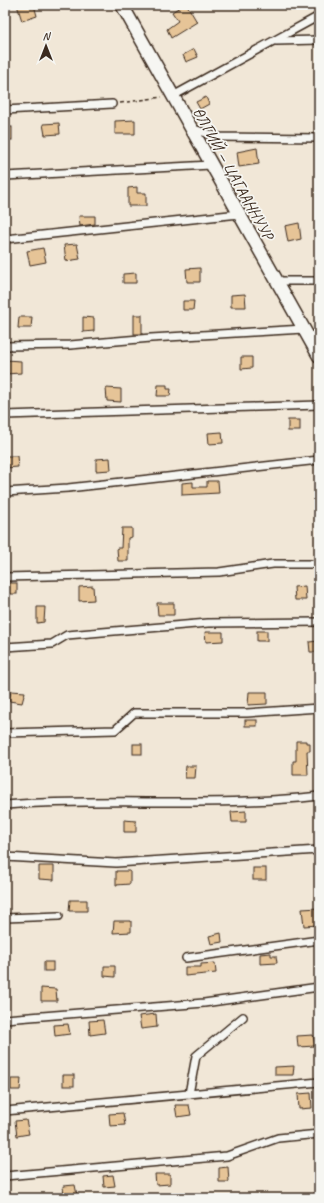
<svg xmlns="http://www.w3.org/2000/svg" width="324" height="1203" viewBox="0 0 324 1203" font-family="Caveat,sans-serif">
  <style>
    .building { fill: #e6c497; stroke: #3b2a1e }
    .lines { fill: none; stroke-linecap: round; stroke-linejoin: round }
    .minor-casing { stroke: #3b2a1e; stroke-width: 10 }
    .trunk-casing { stroke: #3b2a1e; stroke-width: 15 }
    .path { stroke: #3b2a1e; stroke-width: 1.5; stroke-dasharray: 4 3; stroke-linecap: butt }
    .minor { stroke: #f6f6f2; stroke-width: 7 }
    .trunk { stroke: #f6f6f2; stroke-width: 12 }
    .labels { text-anchor: middle; stroke-width: 3.5; stroke-linejoin: round; paint-order: stroke }
    .street-label { font-size: 16px; fill: #3b2a1e; stroke: #f6f6f2 }
  </style>
  <rect width="100%" height="100%" fill="#f1e7d7"/>
  <filter id="ink" filterUnits="userSpaceOnUse"><feTurbulence type="fractalNoise" baseFrequency=".025" numOctaves="2"/><feDisplacementMap in="SourceGraphic" scale="8" xChannelSelector="R" yChannelSelector="G"/><feConvolveMatrix kernelMatrix="1 2 1 2 8 2 1 2 1" color-interpolation-filters="sRGB"/></filter>
  <g filter="url(#ink)">
    <g class="building">
      <path d="M17 5H34L37 16 22 21Z"/>
      <path d="M183 5H187L197 22 171 38 167 29 178 21 172 12Z"/>
      <path d="M194 49 198 57 186 62 183 55Z"/>
      <path d="M206 97 209 104 200 109 196 102Z"/>
      <path d="M135 120V134H115V121Z"/>
      <path d="M59 123 60 134 45 135 43 124Z"/>
      <rect x="5" y="127" width="7" height="13"/>
      <path d="M257 148 259 164 239 167 237 152Z"/>
      <path d="M137 187V193H146V206H128V188Z"/>
      <path d="M79 216H95V224L80 226Z"/>
      <path d="M299 223 301 239 288 242 285 226Z"/>
      <path d="M77 244 80 259 66 261 64 245Z"/>
      <path d="M43 248 46 262 30 265 27 251Z"/>
      <path d="M200 268V282H187L186 269Z"/>
      <path d="M136 273V283H123V274Z"/>
      <path d="M245 294 246 307H231V295Z"/>
      <path d="M183 301H194L193 310H183Z"/>
      <rect x="134" y="315" width="8" height="19"/>
      <path d="M19 317H32L31 328H18Z"/>
      <path d="M83 317 94 318V331L83 332Z"/>
      <path d="M241 357H252V368L241 369Z"/>
      <path d="M5 360 21 361V373L5 374Z"/>
      <path d="M158 385H167V389H171L170 396H157Z"/>
      <path d="M106 388 121 389V402L107 401Z"/>
      <rect x="288" y="420" width="12" height="11"/>
      <path d="M222 432 223 443 209 444 208 433Z"/>
      <path d="M5 456H17L18 467 5 468Z"/>
      <path d="M110 458 111 470 96 471V459Z"/>
      <path d="M207 481H218L219 493 182 495V483L193 482V487H207Z"/>
      <path d="M122 528H132V537L128 538V561H118L117 548H121Z"/>
      <rect x="5" y="583" width="12" height="11"/>
      <path d="M93 586 94 600 79 601V587Z"/>
      <path d="M305 586 306 600H295L294 587Z"/>
      <path d="M157 603H174V615H158Z"/>
      <path d="M37 607H45L44 622 37 623Z"/>
      <rect x="257" y="631" width="10" height="10"/>
      <path d="M205 632H223V641L206 642Z"/>
      <path d="M319 641V652H310L309 642Z"/>
      <path d="M11 691 25 692 22 703 9 701Z"/>
      <path d="M249 692H267V704L248 705Z"/>
      <rect x="245" y="720" width="12" height="6"/>
      <path d="M296 741H306V743H310V751H307L308 775H293V761H296Z"/>
      <rect x="133" y="744" width="9" height="10"/>
      <path d="M186 766H196L195 778H185Z"/>
      <path d="M246 811V822H232L231 812Z"/>
      <path d="M124 820 136 821V832H124Z"/>
      <path d="M39 866H54V880L39 879Z"/>
      <rect x="253" y="868" width="13" height="12"/>
      <path d="M116 871H130V884L116 885Z"/>
      <path d="M70 900H87V911H69Z"/>
      <path d="M319 908V925L304 926 302 909Z"/>
      <path d="M114 921H131V932L113 933Z"/>
      <path d="M221 933 222 942 211 944 209 936Z"/>
      <path d="M271 953V956H276L277 963 260 964V954Z"/>
      <rect x="44" y="962" width="9" height="9"/>
      <path d="M215 963 216 973 185 976V967H201V964Z"/>
      <path d="M104 966H115V977L104 976Z"/>
      <path d="M41 988 56 989 57 1001H41Z"/>
      <path d="M156 1014 157 1027 141 1029 139 1016Z"/>
      <path d="M103 1020 105 1033 90 1035 89 1021Z"/>
      <path d="M68 1024 70 1034 55 1036 54 1025Z"/>
      <path d="M313 1035 315 1046 298 1047 297 1036Z"/>
      <path d="M294 1066 293 1075H275V1067Z"/>
      <rect x="63" y="1075" width="11" height="11"/>
      <path d="M11 1079H21L20 1090H11Z"/>
      <path d="M311 1093 312 1108 299 1109 298 1094Z"/>
      <path d="M175 1105H189L191 1115 177 1117Z"/>
      <path d="M123 1113 125 1125 110 1126 109 1114Z"/>
      <path d="M26 1120 29 1134 17 1136 15 1121Z"/>
      <path d="M228 1167 229 1182H219V1168Z"/>
      <path d="M155 1174H170V1184L156 1185Z"/>
      <path d="M113 1175 115 1186 104 1187 103 1176Z"/>
      <path d="M75 1185 77 1195 64 1197 63 1186Z"/>
    </g>
    <g class="lines">
      <defs>
        <g id="minor">
          <path d="M276 41 319 40"/>
          <path d="M173 96 319 16"/>
          <path d="M5 110 112 104"/>
          <path d="M191 128 218 137 319 138"/>
          <path d="M5 176 211 165"/>
          <path d="M5 239 239 214"/>
          <path d="M277 281H319"/>
          <path d="M5 346 70 345 151 338 304 329"/>
          <path d="M5 415 319 405"/>
          <path d="M5 492 68 488 319 460"/>
          <path d="M5 577 219 572 273 564H319"/>
          <path d="M5 647 52 644 67 635 208 623 319 622"/>
          <path d="M5 733 115 730 134 713H247L319 708"/>
          <path d="M5 805C109 797 215 808 319 796"/>
          <path d="M5 857 116 863 319 850"/>
          <path d="M5 918 59 916"/>
          <path d="M186 958 319 940"/>
          <path d="M5 1019 204 1003 319 987"/>
          <path d="M189 1094 196 1056 243 1017"/>
          <path d="M5 1111 319 1082"/>
          <path d="M5 1176 227 1156 278 1138 319 1134"/>
        </g>
        <path id="trunk" d="M122 5 319 356"/>
      </defs>
      <use href="#minor" class="minor-casing"/>
      <use href="#trunk" class="trunk-casing"/>
      <path class="path" d="M120 103 162 97"/>
      <use href="#minor" class="minor"/>
      <use href="#trunk" class="trunk"/>
    </g>
  </g>
  <g class="labels">
    <g class="street-label">
      <text transform="translate(234 173) rotate(61)" y="6">ӨЛГИЙ — ЦАГААННУУР</text>
    </g>
  </g>
  <rect width="324" height="1203" fill="none" stroke="#f6f6f2" stroke-width="20"/>
  <rect x="10" y="10" width="304" height="1183" fill="none" stroke="#3b2a1e" stroke-width="1.5" filter="url(#ink)"/>
  <g transform="translate(46 46)" stroke="#f6f6f2" stroke-width="3" paint-order="stroke">
  <path d="M0-3L7 15L0 10L-7 15Z" fill="#3b2a1e"/>
  <text y="-6" font-size="11" font-weight="bold" text-anchor="middle" fill="#3b2a1e">N</text>
  </g>
</svg>
